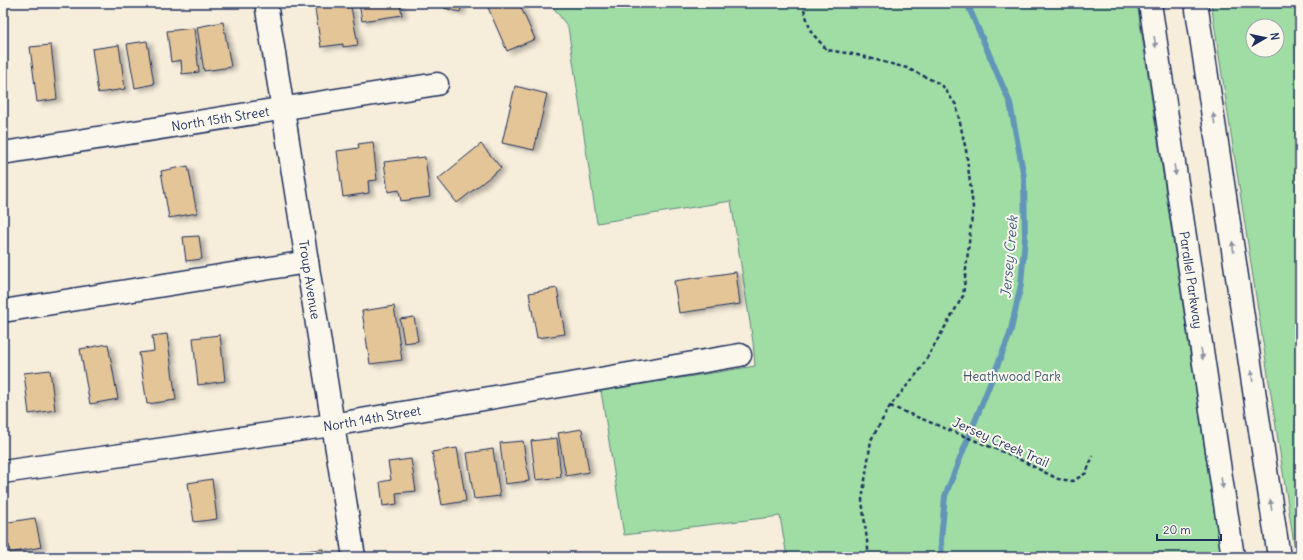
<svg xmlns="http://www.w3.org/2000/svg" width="1303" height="560" viewBox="0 0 1303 560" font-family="Delius,sans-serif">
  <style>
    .green { fill: #a0dda4; stroke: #5e8681; fill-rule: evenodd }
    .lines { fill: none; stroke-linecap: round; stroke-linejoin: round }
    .stream { stroke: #6296b8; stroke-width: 6 }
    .building { fill: #e4c597; stroke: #1b2f5e; filter: url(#shadow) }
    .minor-casing { stroke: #1b2f5e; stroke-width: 25 }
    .major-casing { stroke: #1b2f5e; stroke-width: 25 }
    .path { stroke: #1b2f5e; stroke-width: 2.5; stroke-dasharray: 4 3; stroke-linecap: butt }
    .minor { stroke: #fbf7ec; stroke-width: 22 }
    .major { stroke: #fbf7ec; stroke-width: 22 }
    .oneway { fill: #8b93a5 }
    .labels { text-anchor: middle; stroke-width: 4; stroke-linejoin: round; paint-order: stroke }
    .street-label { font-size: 13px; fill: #1b2f5e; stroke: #fbf7ec }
    .park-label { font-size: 13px; fill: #3c5a70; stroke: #fbf7ec }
    .water-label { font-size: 14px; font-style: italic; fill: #395a84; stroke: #fbf7ec }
  </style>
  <defs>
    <filter id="shadow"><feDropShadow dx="4.5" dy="2.5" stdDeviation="2" flood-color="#0004"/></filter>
  </defs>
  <rect width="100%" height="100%" fill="#f6eddb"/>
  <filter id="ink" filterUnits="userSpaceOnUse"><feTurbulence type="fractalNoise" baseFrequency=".025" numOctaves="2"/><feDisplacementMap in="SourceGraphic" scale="8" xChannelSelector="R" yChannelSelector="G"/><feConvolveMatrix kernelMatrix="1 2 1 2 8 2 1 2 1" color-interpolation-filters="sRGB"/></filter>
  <g filter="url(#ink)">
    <g class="green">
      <path d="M550 3H1137L1221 557H787L780 516 624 535 601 391 755 366 753 342 731 201 597 223 568 27Z"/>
      <path d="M1211 3H1300V557H1296ZM1253 26H1277V50H1253Z"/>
    </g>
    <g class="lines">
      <path class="stream" d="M942 557 941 541 945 496 1010 334 1021 285 1025 237 1024 177 1010 103 967 3"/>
    </g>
    <g class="building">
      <path d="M314 3H341L342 8 351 7 358 45 343 47V44L321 47Z"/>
      <path d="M359 3H400L402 15 362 21Z"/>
      <path d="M446 3H462L460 12 444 8Z"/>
      <path d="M486 3H519L535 39 507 51Z"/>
      <path d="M223 22 231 67 204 71 197 27Z"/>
      <path d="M194 28 199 72 182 74 181 60 171 62 167 31Z"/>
      <path d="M147 41 154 84 135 88 127 44Z"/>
      <path d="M51 45 57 99 37 102 30 47Z"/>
      <path d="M119 45 125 89 98 93 92 49Z"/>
      <path d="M515 86 547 94 534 150 502 143Z"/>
      <path d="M373 142 377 180 368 181 369 193 343 197 337 151 359 148 358 144Z"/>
      <path d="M481 144 501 168 457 203 438 179Z"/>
      <path d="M425 157 430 197 401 201 399 190 388 192 384 162Z"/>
      <path d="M188 166 197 213 169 218 161 171Z"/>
      <path d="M199 236 202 259 186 261 183 237Z"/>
      <path d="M736 272 740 304 679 313 674 281Z"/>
      <path d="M557 288 565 334 537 338 529 293Z"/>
      <path d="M394 306 402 360 370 364 362 311Z"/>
      <path d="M414 317 418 341 404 343 400 319Z"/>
      <path d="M167 334 176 400 147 404 139 353 154 351 152 336Z"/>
      <path d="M220 335 225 381 198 385 193 338Z"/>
      <path d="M108 344 118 399 90 404 80 349Z"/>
      <path d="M50 370 55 410 29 414 24 373Z"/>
      <path d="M582 429 589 472 566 476 558 433Z"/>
      <path d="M557 438 561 477 536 480 531 441Z"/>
      <path d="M523 441 529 481 505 484 500 443Z"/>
      <path d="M457 448 466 501 442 505 432 452Z"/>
      <path d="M493 449 500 496 474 499 467 453Z"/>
      <path d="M411 459 416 491 396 493 397 504 383 506 380 482 391 480 388 462Z"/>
      <path d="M212 479 217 519 194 522 188 483Z"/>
      <path d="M35 518 41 547 10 553 9 545 3 546V523Z"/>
      <path d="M323 549 324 557H280L279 554Z"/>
    </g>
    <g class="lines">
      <defs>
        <g id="minor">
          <path id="s1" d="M266 3 354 557"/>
          <path id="s2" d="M3 153 437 84"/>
          <path d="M3 311 307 262"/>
          <path id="s3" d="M3 472 332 425 740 355"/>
        </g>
        <g id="major">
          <path id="s4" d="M1150 3 1233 557"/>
          <path d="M1196 3 1279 557"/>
        </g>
      </defs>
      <use href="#minor" class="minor-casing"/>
      <use href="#major" class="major-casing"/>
      <g class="path">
        <path d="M802 3 811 32 827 50 853 54 907 68 942 85 956 105 966 150 973 207 963 296 920 370 890 406 871 440 862 500 869 557"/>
        <path d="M890 406 1013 456 1058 479 1073 481 1086 473 1093 456"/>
      </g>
      <use href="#minor" class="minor"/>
      <use href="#major" class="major"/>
    </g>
    <defs><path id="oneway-solid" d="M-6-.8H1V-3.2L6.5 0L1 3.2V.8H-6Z"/></defs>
    <g class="oneway">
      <use href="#oneway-solid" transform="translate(1155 42) rotate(81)"/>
      <use href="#oneway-solid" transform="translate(1214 119) rotate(-98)"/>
      <use href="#oneway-solid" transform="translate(1175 170) rotate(81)"/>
      <use href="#oneway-solid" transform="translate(1233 247) rotate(-98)"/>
      <use href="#oneway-solid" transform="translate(1202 354) rotate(81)"/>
      <use href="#oneway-solid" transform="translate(1252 376) rotate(-98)"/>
      <use href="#oneway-solid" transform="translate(1222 483) rotate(81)"/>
      <use href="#oneway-solid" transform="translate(1271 505) rotate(-98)"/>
    </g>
  </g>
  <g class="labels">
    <g class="street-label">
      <text dy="5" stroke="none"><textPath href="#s2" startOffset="220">North 15th Street</textPath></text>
      <text dy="5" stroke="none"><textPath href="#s1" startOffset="280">Troup Avenue</textPath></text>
      <text dy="5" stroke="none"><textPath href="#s4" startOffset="280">Parallel Parkway</textPath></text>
      <text dy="5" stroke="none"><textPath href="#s3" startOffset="373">North 14th Street</textPath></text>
      <text transform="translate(1001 442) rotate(24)" y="5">Jersey Creek Trail</text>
    </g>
    <g class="park-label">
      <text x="1012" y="381">Heathwood Park</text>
    </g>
    <g class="water-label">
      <text transform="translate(1009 257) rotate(-85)" y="5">Jersey Creek</text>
    </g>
  </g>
  <rect width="1303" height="560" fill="none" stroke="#fbf7ec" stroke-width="16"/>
  <rect x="8" y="8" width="1287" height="544" fill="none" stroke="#1b2f5e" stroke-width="1.5" filter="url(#ink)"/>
  <g transform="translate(1265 38) rotate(81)"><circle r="19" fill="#fbf7ec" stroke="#a1a7b3"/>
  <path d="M0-3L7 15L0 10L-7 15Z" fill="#1b2f5e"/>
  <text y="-6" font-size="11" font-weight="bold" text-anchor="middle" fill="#1b2f5e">N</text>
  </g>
  <path d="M1157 534v6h64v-6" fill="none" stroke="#1b2f5e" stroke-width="2"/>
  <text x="1163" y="534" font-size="12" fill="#1b2f5e" stroke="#fbf7ec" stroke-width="3" paint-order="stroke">20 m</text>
</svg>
